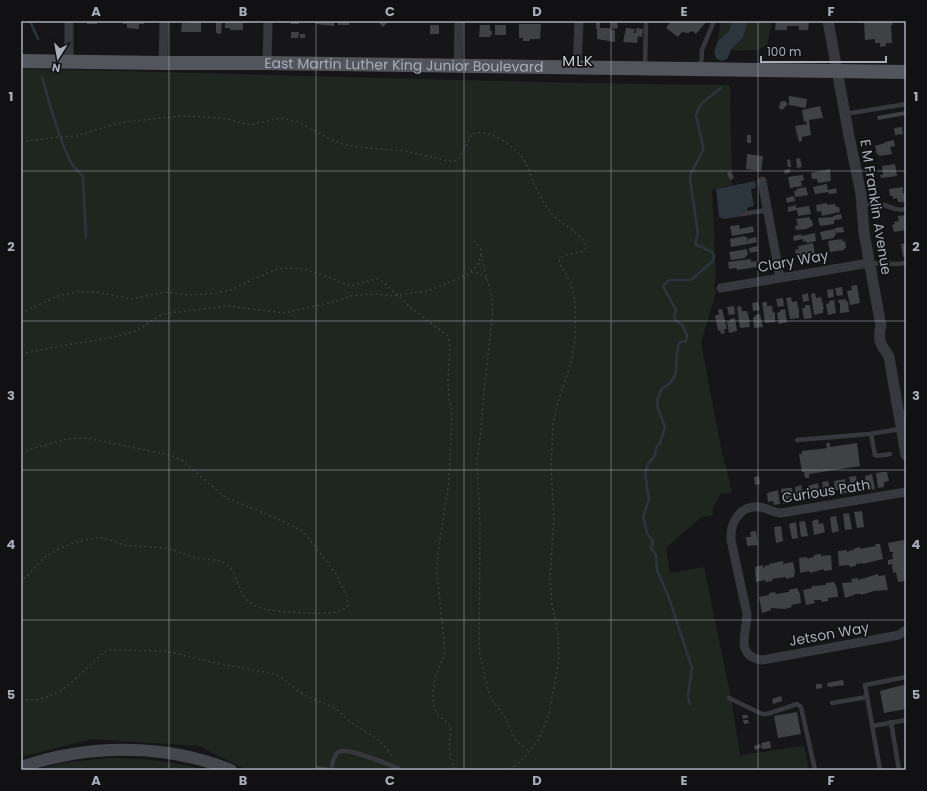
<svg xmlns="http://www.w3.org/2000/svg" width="927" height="791" viewBox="0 0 927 791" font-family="Poppins,sans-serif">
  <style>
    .green { fill: #1e261f }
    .water { fill: #2c353c }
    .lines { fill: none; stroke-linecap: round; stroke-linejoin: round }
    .stream { stroke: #2c353c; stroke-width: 2.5 }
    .river { stroke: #2c353c; stroke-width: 15 }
    .building { fill: #404145 }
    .path { stroke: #3d3f44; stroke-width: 1.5; stroke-dasharray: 2 3; stroke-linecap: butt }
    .service { stroke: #37383d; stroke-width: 4.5 }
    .minor { stroke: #37383d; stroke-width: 9 }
    .tertiary { stroke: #37383d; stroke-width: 11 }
    .secondary { stroke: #45474d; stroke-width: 12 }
    .primary { stroke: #53555c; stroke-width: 14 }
    .grid { fill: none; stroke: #a8adb8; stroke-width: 1; stroke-opacity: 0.55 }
    .labels { text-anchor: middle; stroke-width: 3.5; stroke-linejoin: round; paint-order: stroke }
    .street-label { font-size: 14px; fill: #a8adb8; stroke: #111113 }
    .neighbourhood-label { font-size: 15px; letter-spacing: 1px; fill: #c9ccd4; stroke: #111113 }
    .neatline { fill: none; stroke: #a8adb8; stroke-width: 1.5 }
    .grid-label { font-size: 13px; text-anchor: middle; font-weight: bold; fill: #a8adb8 }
  </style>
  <rect width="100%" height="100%" fill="#161618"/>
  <g class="green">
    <path d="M721 21H772L767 45 757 50 714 51 718 39Z"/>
    <path d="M21 69C257 73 493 83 730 85L732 185 712 190 716 278 714 285 716 292 701 343 721 448 732 492 720 494 712 510 713 515 700 518 666 548 670 573 704 567 731 698 740 755 804 746 809 770H247L199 746 91 739 21 757Z"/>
    <path d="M107 758C140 758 172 761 205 770H37L62 763Z"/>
  </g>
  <path class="water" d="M755 181 756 188 751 189 754 206 747 208V211H742L743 216 724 219 719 217 716 189Z"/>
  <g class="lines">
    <g class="stream">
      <path d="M30 21 38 39"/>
      <path d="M42 77C50 105 58 136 71 163 74 168 80 172 83 177L86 237"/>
      <path d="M690 704 688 696 692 668 668 595 657 570 656 555 651 548 653 542 647 533 643 517 649 499 645 473 648 464 654 457 657 446 660 444 665 427 658 409 657 400 662 388C664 387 668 385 670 383 681 372 673 354 680 342L686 341 687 336 683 326 675 320 674 317 676 310 663 286 669 280H691L713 261 714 255 712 252 695 244 698 234 690 179V175L703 151V147L696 115C698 103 711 96 721 88"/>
    </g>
    <path class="river" d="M722 53 724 46 736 34 740 21"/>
  </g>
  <g class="building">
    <rect x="87" y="21" width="10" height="3"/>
    <path d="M123 21H144V24H139V29L127 28V24H123Z"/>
    <path d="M189 21H201V32H181L182 23H189Z"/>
    <path d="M225 21H248V23H243V30H230V28H225Z"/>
    <rect x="291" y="21" width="8" height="3"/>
    <path d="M316 21H334V26L316 24Z"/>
    <rect x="338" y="21" width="11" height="4"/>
    <path d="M377 21H389L383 27Z"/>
    <path d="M596 21H600V28H611V30H615V42L597 39V29H596Z"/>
    <path d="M611 21H617L618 28 612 29Z"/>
    <path d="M671 21H704L706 22 696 34 692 31 688 33 682 32 678 37 666 28Z"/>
    <path d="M776 21H809L808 30H799V26H787V30H775Z"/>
    <path d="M858 21H892L893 25H891L892 43H886V46L880 47V43H875V39L865 40 864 23H858Z"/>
    <path d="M216 22H222L221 34 216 33Z"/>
    <path d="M519 24H541L540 39H530V41H523V38H519Z"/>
    <rect x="430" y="25" width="9" height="9"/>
    <path d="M480 25H490V31H492V35H490V37H479Z"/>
    <rect x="495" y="25" width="11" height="10"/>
    <path d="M626 28 635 29 634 33H636V28L643 29 642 37 638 36 637 43 623 42Z"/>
    <path d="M291 32H299L298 38H291Z"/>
    <rect x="300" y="34" width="5" height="4"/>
    <path d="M789 96 807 99 806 106 805 108 789 105Z"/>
    <path d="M782 101H785L788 104 782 110 779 108 780 103Z"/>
    <path d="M820 106 823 118 809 120 811 135 802 137V141L799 142 795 126 807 124 806 121 804 122 802 110Z"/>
    <path d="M906 111V115L878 120 877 116Z"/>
    <path d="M902 127 903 134 895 135 894 128Z"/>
    <rect x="747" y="135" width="4" height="8"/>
    <path d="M894 140 895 146 890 147 892 154 879 156V154L877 155 875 146 885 143V142Z"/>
    <path d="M747 154 763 156 761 171 746 169Z"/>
    <path d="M800 158 802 167 797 168 796 159Z"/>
    <path d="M790 159 791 167H788L787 160Z"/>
    <path d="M895 164 897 176 881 178 880 175H883L882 166Z"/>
    <path d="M790 169 791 172 785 174 784 170Z"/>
    <path d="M830 169 831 181 818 183 817 179H812L811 173Z"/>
    <path d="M731 171 734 178 730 180 727 173Z"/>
    <path d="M803 175 804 180 801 181 802 186 790 188 788 177Z"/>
    <path d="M826 184 827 185 828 190 836 188 837 193 829 194 828 192 815 194 813 187Z"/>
    <path d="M806 187 808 195 795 197 794 191H797L796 189Z"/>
    <path d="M903 187V193H906V202H898L897 198 893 199V196H890L889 189Z"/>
    <path d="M794 196 795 201 787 203 786 198Z"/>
    <path d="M827 203V205L835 204 836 207H839L840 212 822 216 821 211 817 212 816 205Z"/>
    <path d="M796 205V208L809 206 811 214 798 216 797 210 788 212V207Z"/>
    <path d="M841 214 842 219 834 220V224L820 226 818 218 833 217V216Z"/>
    <path d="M906 215V230L894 232 892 225 895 224 894 222 899 221 898 216Z"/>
    <path d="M810 217V220H812L813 226 806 229 796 230 795 226 798 225 796 219Z"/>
    <path d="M739 225 740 229 753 226 754 232 732 236 730 226Z"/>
    <path d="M843 227 844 232 836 233 835 228Z"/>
    <path d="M835 229 836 235 834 236V238L822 240 820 232Z"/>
    <path d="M815 233 816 241 807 243 806 241 803 242V239L794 241 793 236 801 234V236Z"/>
    <path d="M744 236 745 237H747L748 244 731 247 730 239Z"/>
    <path d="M756 237 757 242 748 244V239Z"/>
    <path d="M842 239 843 242 845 241 846 248 844 249V250L830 252 828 241Z"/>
    <path d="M813 243 815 255 796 257 795 250 799 249 798 246Z"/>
    <path d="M906 243V256L903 257 901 244Z"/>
    <path d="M757 246 758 251 750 253 749 248Z"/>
    <path d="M747 249 748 255H747L745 258 731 260 729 252Z"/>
    <path d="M751 259V262L756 261 757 267 737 270 736 268 729 269 728 262Z"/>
    <path d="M857 285 860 303 850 305 847 291 852 290 851 286Z"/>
    <path d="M842 287 843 295 837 296 835 288Z"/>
    <path d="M833 289 834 297 828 298 827 290Z"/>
    <path d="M808 293 809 301 803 302 802 295Z"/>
    <path d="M815 293 816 298 821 297 824 309H823V313L814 315 811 294Z"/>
    <path d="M791 297 792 302 797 301 798 308H799V318L790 319 786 298Z"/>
    <path d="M783 298 784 306 778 307 776 299Z"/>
    <path d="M846 299V302L848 301 849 312 840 313V303L839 304 838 300Z"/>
    <path d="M834 300 836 313 828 315 826 304 829 303V301Z"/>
    <path d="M758 302 760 310 753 311 752 303Z"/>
    <path d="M762 302H767V306H772L773 313 775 312V322L765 323Z"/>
    <path d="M805 305H810L812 318 804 319 802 308H805Z"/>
    <path d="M734 306 735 314 729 315 727 307Z"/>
    <path d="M741 306 742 311H747L750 322H749L750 327 740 328 737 307Z"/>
    <path d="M722 309 727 329H724L725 333 721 334 720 330 718 331 715 315H719L718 310Z"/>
    <path d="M785 309 787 322 779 324 777 313 780 312V310Z"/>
    <path d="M760 314 763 327 754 328 753 317H755V315Z"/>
    <path d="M735 318 737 331 729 333 727 322 730 321V319Z"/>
    <path d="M826 443H830V447L857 443 860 466 809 474V478H805L804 472H802L799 454H802V451L827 448Z"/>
    <path d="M883 472H887L889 481 884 482V487L878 488 876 473Z"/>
    <path d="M872 474 875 489 867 491 865 476Z"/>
    <path d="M759 476 760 484 755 485 754 477Z"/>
    <path d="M856 476 858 492 852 493 849 477Z"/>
    <path d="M845 479 847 493 841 494V490H835L834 481Z"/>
    <path d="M828 481 832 496 824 498 822 482Z"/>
    <path d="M818 483 821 497 815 498 814 494 809 495 808 486Z"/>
    <path d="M801 485 804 501 797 502 795 487Z"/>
    <path d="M787 488H792L793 497 788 498 789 503 783 504 781 489Z"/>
    <path d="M778 490 780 504 774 505 773 501 768 502 767 493Z"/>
    <path d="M862 511 864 527 857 528 854 512Z"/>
    <path d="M849 513 852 529 845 530 843 514Z"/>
    <path d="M836 516 839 531 832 533 830 517Z"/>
    <path d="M818 519 819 524 823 523 825 532 814 535 812 521Z"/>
    <path d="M805 521 808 536 801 537 799 522Z"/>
    <path d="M796 522 798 538 792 539 789 524Z"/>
    <path d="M781 526 783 541 776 543 774 527Z"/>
    <path d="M756 531 758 545 747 546 746 537H751L750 532Z"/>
    <path d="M904 540 906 550V581L898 582 896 572 893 573 892 564 888 565V560L893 559 892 554H893V552H890L888 543Z"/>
    <path d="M875 544H880L883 559 863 564V563L856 564V566L850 567 849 565 839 566 838 551 847 550V552H849L848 551 854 550 853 549 860 547V549L876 546Z"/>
    <path d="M821 554V556L831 555 832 570 824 571V569L810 573V571L800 573 799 558 807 557 808 559H809V558L814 557V555Z"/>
    <path d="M783 561V564L793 562 795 571 794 577 786 579V577L772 579 773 581 766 582 765 580 756 582 755 567 763 565V568L765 567 764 566 770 565 769 564Z"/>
    <path d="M878 574 879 576 885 575 888 590 874 591 861 595V594H854V595L845 598 842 583 852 582 851 579 858 578V580Z"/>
    <path d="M834 582 837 588 838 597 828 598V601L822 602 821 600H814L815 603 806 605 803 590 812 588V586L826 585V583Z"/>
    <path d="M797 588 800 594 801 603 791 605 792 607 785 609 771 608V610L762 613 759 597 769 595V593L775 592 776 594 789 592V590Z"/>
    <path d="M843 680 844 685 828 687 827 683Z"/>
    <path d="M816 684H822V688L816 689Z"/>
    <path d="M903 685 906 686V709L884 713 880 691Z"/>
    <path d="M781 696 782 701 773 704 772 699Z"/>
    <path d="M797 712 801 734 778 738 774 716Z"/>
    <path d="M742 715H748V718L743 719Z"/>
    <path d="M743 720H748L749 723 744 724Z"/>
    <path d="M770 741 771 748 762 749 761 743Z"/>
    <path d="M760 744 761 748 755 750 754 746Z"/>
    <path d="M317 766 336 769V770H316Z"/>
  </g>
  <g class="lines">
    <g class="path">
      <path d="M21 142 57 137 77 136 118 123 160 118 183 116 218 118 228 119 250 125 281 118 298 122 330 139 345 145 367 148 406 151 447 161H454L459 159 472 134C487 128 510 143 520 155 526 161 529 172 532 179 537 191 544 204 552 214 562 225 579 231 586 245V248C578 257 561 251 559 262L571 284 575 300V340L571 363 558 402 553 423 551 468 554 518 550 579 552 605 558 634 559 660 549 714 539 739 524 758 510 770"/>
      <path d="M481 255 492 297 493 312 483 401 481 431 477 460 480 523 479 651 490 698 505 717 516 741 529 751"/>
      <path d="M471 272 481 274 487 279"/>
      <path d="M21 313 58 296 76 292H96L131 299 165 292 188 295 217 293 231 290 256 278 278 269 285 268 303 269 326 276 350 286 372 280 377 279 382 281 410 307 448 336 450 347 448 380 449 399 452 411 450 457 449 481 438 553 437 572 445 653 435 678 433 692 434 707 438 715 449 724 451 730 449 746 451 759 456 770"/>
      <path d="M21 354 60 346 109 338 123 335 138 330 161 315 170 313 228 306 284 313 338 301 349 296 374 294 393 296 428 291 443 285 468 274 478 265 481 255V251L479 246 473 240"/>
      <path d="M21 452 67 439 86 438 170 455 183 461 221 494 229 499 276 518 303 531 337 575C340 586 350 596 347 607 344 609 340 612 336 612 322 615 270 612 258 607 254 605 250 603 247 600 237 590 238 573 226 564 217 558 206 560 196 558 188 556 181 552 173 550 158 546 141 547 125 545 115 543 107 537 96 538 77 541 54 548 40 562 33 568 30 576 21 580"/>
      <path d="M21 699C61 705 78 672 106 651L110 650 165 651 179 654 211 662 274 674C287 679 291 687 301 693 311 699 322 702 332 707 340 711 345 718 352 723 371 736 381 737 393 759"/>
    </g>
    <g class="service">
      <path d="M645 67 646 21"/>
      <path d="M701 67 702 50 714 21"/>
      <path d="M845 114 906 104"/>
      <path d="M862 205C869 205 877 202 884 205 893 208 897 211 906 209"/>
      <path d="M742 214 768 210"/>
      <path d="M869 263 896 264 906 263"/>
      <path d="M871 434 875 455 877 456 890 454"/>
      <path d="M797 440 869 434 901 429"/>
      <path d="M729 698 762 714H767L797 704 801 707 815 770"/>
      <path d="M832 703 867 697"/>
      <path d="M891 722 899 770"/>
      <path d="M872 726 906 720"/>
      <path d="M332 766C333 760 335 752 341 751 352 749 387 764 398 768"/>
      <path d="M880 770 865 685 906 677"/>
    </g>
    <g class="minor">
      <path d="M69 61V21"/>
      <path d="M163 63 164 21"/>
      <path d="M267 63 268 21"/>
      <path d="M458 66 459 21"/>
      <path d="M577 67 579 21"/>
      <path d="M762 181 780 277"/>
      <path d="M721 288 869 263"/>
      <path d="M906 492 781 513C774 513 767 508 760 507 740 505 730 522 731 540L747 614C747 632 734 656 762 660L894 636 899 635 906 630"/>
    </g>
    <path class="tertiary" d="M828 21 849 136 861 194 864 233 881 326C879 332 879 340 882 346 885 350 887 352 889 357L906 455"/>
    <path class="secondary" d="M21 767C88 744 164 743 231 770"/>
    <path class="primary" id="s1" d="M21 61 163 63H267L906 72"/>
  </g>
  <path class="grid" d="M169 21V770M316 21V770M464 21V770M611 21V770M758 21V770M21 171H906M21 321H906M21 470H906M21 620H906"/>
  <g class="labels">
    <g class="street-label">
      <text dy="5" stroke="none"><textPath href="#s1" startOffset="383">East Martin Luther King Junior Boulevard</textPath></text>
      <text transform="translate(876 207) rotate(81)" y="5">E M Franklin Avenue</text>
      <text transform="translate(793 261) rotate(-10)" y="5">Clary Way</text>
      <text transform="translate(826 491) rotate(-9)" y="5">Curious Path</text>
      <text transform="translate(829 634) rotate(-10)" y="5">Jetson Way</text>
    </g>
    <g class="neighbourhood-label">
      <text x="578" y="66">MLK</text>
    </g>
  </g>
  <rect width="927" height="791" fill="none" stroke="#111113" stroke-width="44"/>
  <g transform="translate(58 58) rotate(191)" stroke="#111113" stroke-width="3" paint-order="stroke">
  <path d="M0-3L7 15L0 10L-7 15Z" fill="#a8adb8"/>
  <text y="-6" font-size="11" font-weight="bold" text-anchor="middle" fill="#a8adb8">N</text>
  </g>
  <path d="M761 56v6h125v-6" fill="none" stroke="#a8adb8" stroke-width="2"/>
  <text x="767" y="56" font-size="12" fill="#a8adb8" stroke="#111113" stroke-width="3" paint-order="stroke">100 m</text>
  <rect x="22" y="22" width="883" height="747" class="neatline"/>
  <g class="grid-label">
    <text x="96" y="16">A</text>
    <text x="243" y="16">B</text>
    <text x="390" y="16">C</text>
    <text x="537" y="16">D</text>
    <text x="684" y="16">E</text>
    <text x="831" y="16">F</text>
    <text x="11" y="101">1</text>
    <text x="916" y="101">1</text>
    <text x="11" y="251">2</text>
    <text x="916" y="251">2</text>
    <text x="11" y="400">3</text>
    <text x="916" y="400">3</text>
    <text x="11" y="549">4</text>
    <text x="916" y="549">4</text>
    <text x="11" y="699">5</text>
    <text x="916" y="699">5</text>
    <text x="96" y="785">A</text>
    <text x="243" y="785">B</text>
    <text x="390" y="785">C</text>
    <text x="537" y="785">D</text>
    <text x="684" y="785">E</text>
    <text x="831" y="785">F</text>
  </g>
</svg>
